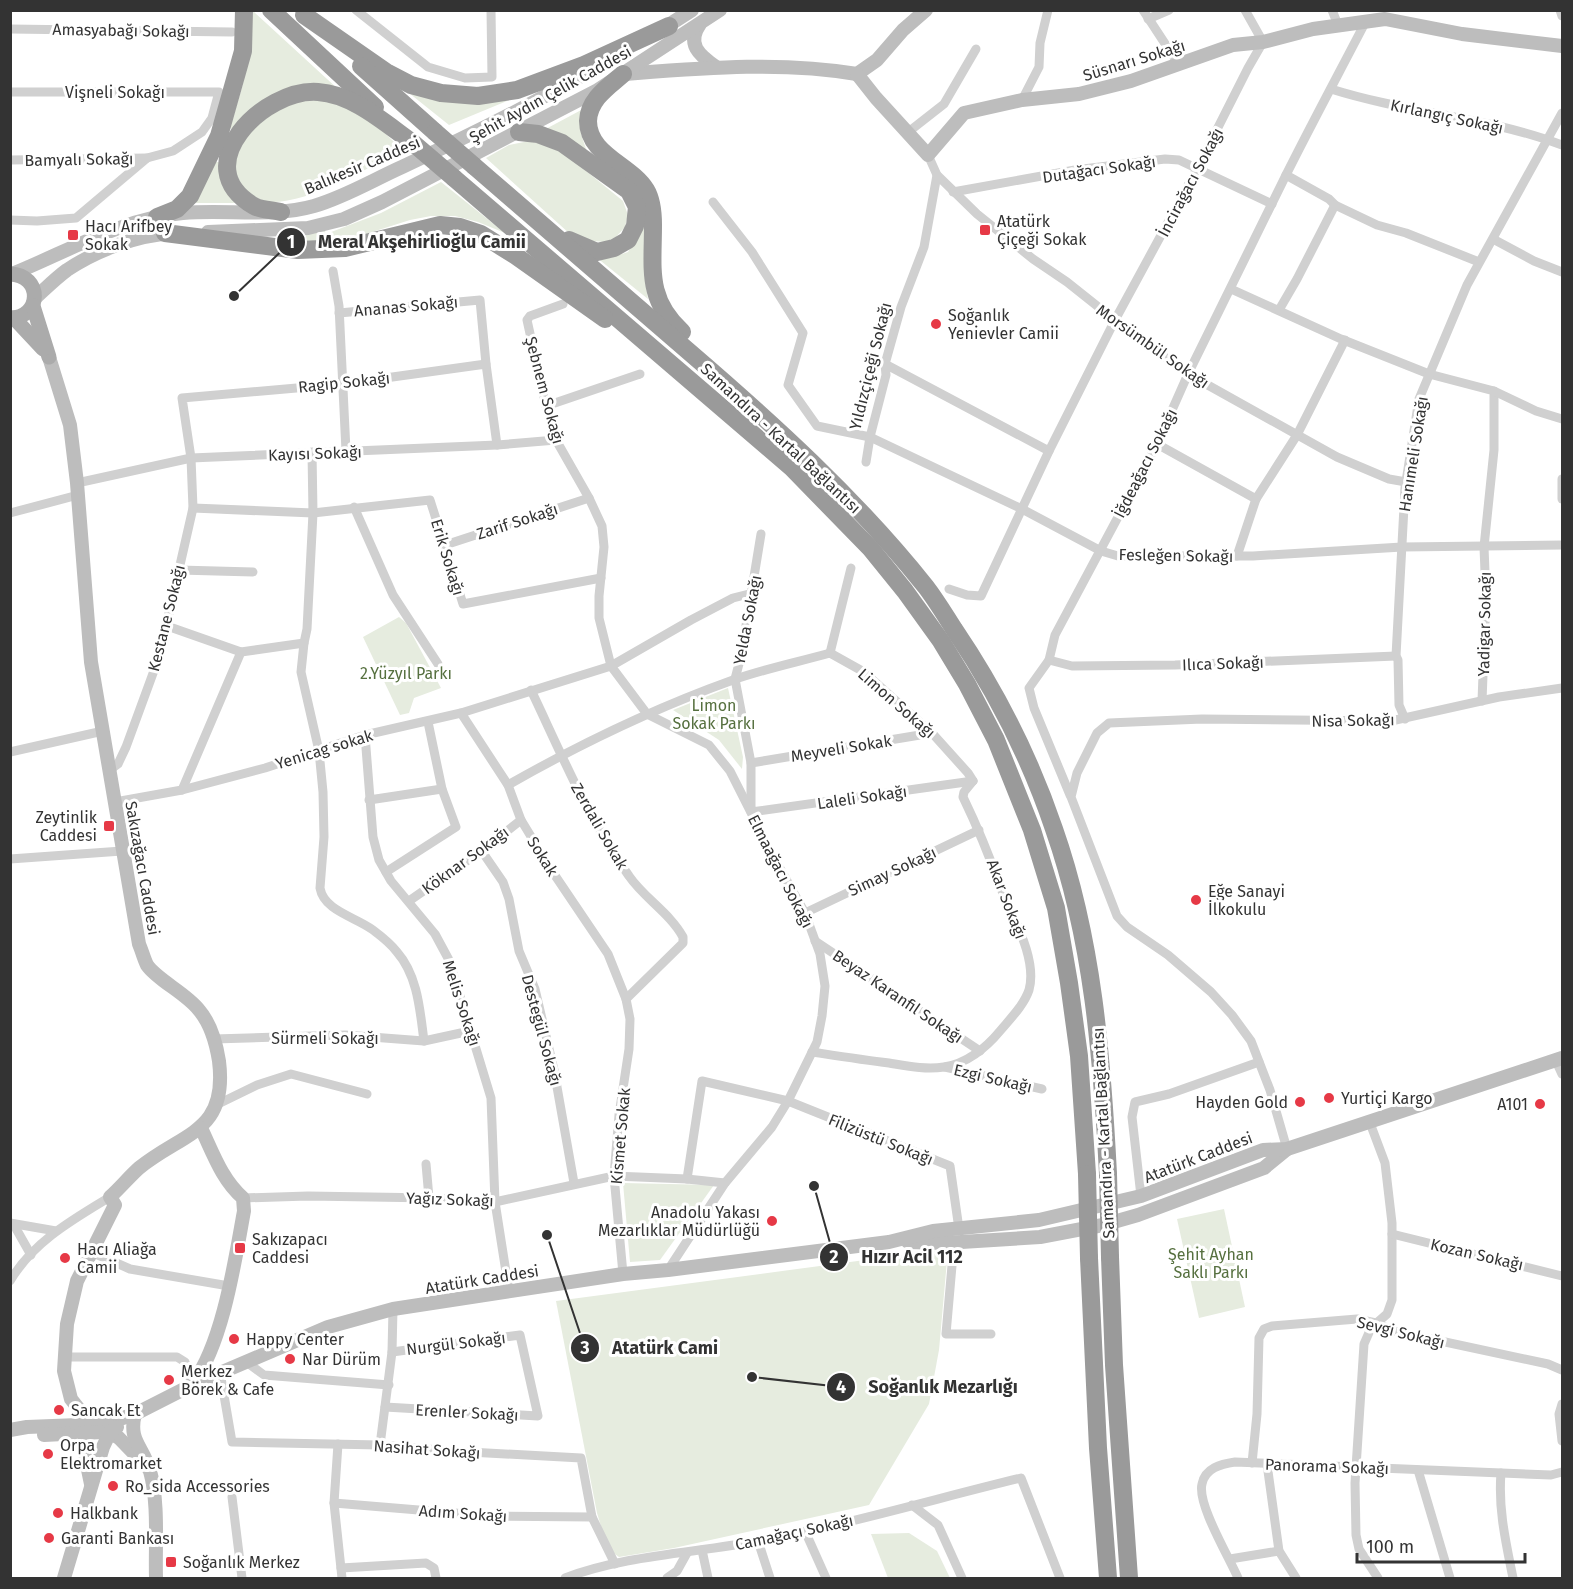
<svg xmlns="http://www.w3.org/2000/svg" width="1573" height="1589" viewBox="0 0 1573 1589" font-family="'Fira Sans',sans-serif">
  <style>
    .green { fill: #e6ecdf }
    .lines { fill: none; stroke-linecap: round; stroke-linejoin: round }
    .street { stroke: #d0d0d0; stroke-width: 9 }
    .secondary { stroke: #bdbdbd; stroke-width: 14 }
    .primary { stroke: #ababab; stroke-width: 15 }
    .highway { stroke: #9a9a9a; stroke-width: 18 }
    .highway-bridge { stroke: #9a9a9a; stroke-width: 18 }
    .poi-dot { fill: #e63946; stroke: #fff; stroke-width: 2 }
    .labels { text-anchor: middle; stroke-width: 6; stroke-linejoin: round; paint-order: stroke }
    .street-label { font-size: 16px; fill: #333; stroke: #fff }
    .poi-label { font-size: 16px; fill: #333; stroke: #fff; text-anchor: start }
    .park-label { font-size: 16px; fill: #56703f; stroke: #fff }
    .leader { fill: none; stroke: #333; stroke-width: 2 }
    .callout-dot { fill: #333; stroke: #fff; stroke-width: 2 }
    .mark-label { font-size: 18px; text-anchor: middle; font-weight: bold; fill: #fff }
    .callout-label { font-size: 18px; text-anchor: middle; font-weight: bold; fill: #333; stroke: #fff; stroke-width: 6; stroke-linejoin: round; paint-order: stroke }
  </style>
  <rect width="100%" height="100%" fill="#fff"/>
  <g class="green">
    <path d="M253 11 339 90 322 86 233 130 230 128 243 84Z"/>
    <path d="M404 89 514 98 449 125Z"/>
    <path d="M312 98 337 102 380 128 402 150C366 169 311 203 270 202 261 202 249 194 243 187 239 181 233 168 234 161 236 139 271 112 290 104 297 101 305 100 312 98Z"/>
    <path d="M585 108 581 134 588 155 542 131Z"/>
    <path d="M529 141 558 148 623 201 628 215 625 227 616 237 606 242 590 241 570 234 486 158 509 145Z"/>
    <path d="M216 162H220L237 203H195Z"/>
    <path d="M441 182 505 233 478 222 455 216H431L410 220 347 240 303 243 277 237 325 231 326 234 381 213Z"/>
    <path d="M644 223 646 288 648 299 596 257 610 258 628 252Z"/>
    <path d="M399 617 406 623 441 688 414 698 409 713 400 715 363 637Z"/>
    <path d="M728 688 743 757 742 769 719 740 673 710Z"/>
    <path d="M623 1183 714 1185 660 1260 630 1262Z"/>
    <path d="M1224 1209 1245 1307 1199 1318 1177 1219Z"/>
    <path d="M948 1249 939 1350 929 1404 869 1505 674 1548 619 1557 608 1549 597 1513 556 1301Z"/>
    <path d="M909 1533 937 1551 950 1578H888L871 1534Z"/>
  </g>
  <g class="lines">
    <g class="street">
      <path d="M356 10 428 67 465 78 492 77 491 10"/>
      <path d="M1143 10 1179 65"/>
      <path d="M1332 10 1338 25"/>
      <path d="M1560 10 1562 16"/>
      <path d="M1148 19 1169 10"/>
      <path d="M1366 21C1339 73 1312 123 1286 175L1329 199 1335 205 1377 225 1406 233 1479 262"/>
      <path d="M10 29 232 32"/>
      <path d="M1331 89C1407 113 1488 117 1562 145"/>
      <path d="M10 92H219L212 118 202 132 173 151 147 158 76 218 37 221 10 220"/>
      <path d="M1022 100 1039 67 1040 43 1048 10"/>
      <path d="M907 133 944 104 976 49"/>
      <path d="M928 155 937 175 977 214 1033 259 1067 282 1121 325 1188 374 1337 457 1389 479 1406 482"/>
      <path d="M10 160 147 158"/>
      <path d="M953 192 1075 170 1165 159 1179 160 1272 204"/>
      <path d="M713 202 752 252 803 333 788 385 817 426 870 437 1022 509 1101 551 1118 556H1253L1402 547 1562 545"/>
      <path d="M1493 239 1534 261 1562 272"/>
      <path d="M333 271 339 306 346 451"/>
      <path d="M1231 289 1341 339 1429 374 1494 391V450L1484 547 1486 597 1482 701"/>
      <path d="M563 304 530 316 527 320 546 406 556 440 589 498 602 526 604 547 599 596V618L611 666 647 714 709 745 730 771 773 856 805 913 820 954 825 986 822 1016 817 1042 788 1101 772 1127 725 1183 668 1270"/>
      <path d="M1279 310 1297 279 1335 205"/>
      <path d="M339 313 480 300 486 364"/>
      <path d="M885 364 1049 451 1115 320 1197 169 1248 68 1263 42 1245 10"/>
      <path d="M1494 391 1536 411 1562 419"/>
      <path d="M546 406 640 374"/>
      <path d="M1157 444 1256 499 1297 435 1345 340"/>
      <path d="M866 462 870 437 886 375 885 364 901 307 924 247 937 175"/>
      <path d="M1562 479V499"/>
      <path d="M77 483 191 458 497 445 556 440"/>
      <path d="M354 507 393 595 438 664"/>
      <path d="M193 508 313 513 430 500 463 604 601 578"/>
      <path d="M10 513 78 495"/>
      <path d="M761 534 741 656 735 679 751 763V812L973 781"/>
      <path d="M445 545 589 498"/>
      <path d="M1237 556 1256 499"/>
      <path d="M179 570 253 572"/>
      <path d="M949 589 967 595 981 596 1049 451"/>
      <path d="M167 626 241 652"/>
      <path d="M304 643 301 672 319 751 323 792 324 837 320 888C324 911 356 917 373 930 381 936 391 944 397 952 418 976 420 1011 424 1041"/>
      <path d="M830 653 851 568"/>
      <path d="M1049 660 1072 666 1175 665 1396 656"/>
      <path d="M531 690C561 753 588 819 629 876 644 898 670 913 683 937V943L626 999"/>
      <path d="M461 713 508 785 521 820 552 871 608 954 626 999 630 1019 629 1049 619 1115 614 1176 623 1274"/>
      <path d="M1405 719 1399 705 1398 660 1396 656 1405 488 1419 399 1467 285 1562 113"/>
      <path d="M365 735 373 837 379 860 391 881 435 934 449 960 491 1098 495 1202 509 1291"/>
      <path d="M10 752 103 731"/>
      <path d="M751 763 932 733"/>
      <path d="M110 770 118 764 126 747 159 657 193 508 191 458 182 398 342 384 486 364 497 445"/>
      <path d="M508 785C580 744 655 708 733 680 764 669 798 662 830 653L864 672 932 733 968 773 973 781"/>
      <path d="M182 790 241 652 304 643 307 629 313 513 312 452"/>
      <path d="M1070 795 1034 708 1029 688 1049 660 1055 635 1157 444 1188 374 1286 175"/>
      <path d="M369 800 442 789"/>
      <path d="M115 802 182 790 265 768 365 735 461 713 611 666 691 620 733 598 753 593"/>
      <path d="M481 850 503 882 509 899 519 951 535 989 554 1070 574 1183"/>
      <path d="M10 859 122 851"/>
      <path d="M386 872 456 827 442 789 428 722"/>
      <path d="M409 901 488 846 521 820"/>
      <path d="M805 913 979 830"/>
      <path d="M815 941 980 1051"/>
      <path d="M214 1039 345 1035 424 1041 470 1031"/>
      <path d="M812 1052C838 1056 863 1060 889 1063 907 1066 926 1070 944 1067 966 1064 986 1048 1000 1031 1010 1019 1024 1005 1029 990 1038 958 1011 914 1000 886 989 855 977 826 963 797L964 792 973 781"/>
      <path d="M1556 1061 1562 1074"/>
      <path d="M945 1067 1042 1089"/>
      <path d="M216 1105 257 1085 291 1074 367 1094"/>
      <path d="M1370 1123 1385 1163 1392 1223V1300L1387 1314 1371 1328 1364 1344 1355 1483 1356 1535 1359 1549 1378 1578"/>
      <path d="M1287 1149 1270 1090 1251 1041 1232 1015 1211 992 1168 955 1127 927 1117 916 1071 797 1077 773 1097 733 1109 723 1202 719 1391 721 1499 697 1562 688"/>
      <path d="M426 1164 429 1198"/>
      <path d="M687 1179 702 1081 788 1101 950 1166 959 1229"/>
      <path d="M1141 1196 1132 1117 1135 1102 1169 1094 1259 1062"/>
      <path d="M243 1198 308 1196 433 1198 495 1202 614 1176 687 1179 725 1183"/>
      <path d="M10 1223 56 1231"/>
      <path d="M14 1225 31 1255"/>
      <path d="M1392 1234 1562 1276"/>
      <path d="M954 1243 946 1334H991"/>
      <path d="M91 1252 130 1269 229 1286"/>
      <path d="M10 1281C33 1242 72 1220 110 1197"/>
      <path d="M64 1357H177L185 1362 192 1385"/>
      <path d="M245 1361 264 1375 389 1385"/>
      <path d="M220 1372 232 1442 380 1445 451 1451 581 1458 592 1517 615 1564"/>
      <path d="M1562 1404 1559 1414 1562 1441"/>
      <path d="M385 1407 538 1416 520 1335 392 1352"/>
      <path d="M338 1444 334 1503 342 1578"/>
      <path d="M380 1445 392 1352 393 1309"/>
      <path d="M1252 1463 1257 1414 1259 1338 1264 1329 1272 1326 1357 1319 1376 1323 1394 1331 1548 1364 1562 1370"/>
      <path d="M1267 1464 1279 1551 1296 1578"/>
      <path d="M1418 1470 1450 1578"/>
      <path d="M1501 1473C1498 1509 1506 1543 1513 1578"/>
      <path d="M232 1497 242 1578"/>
      <path d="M334 1503 491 1516 592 1517"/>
      <path d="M912 1505 938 1525 962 1578"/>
      <path d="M805 1531 826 1578"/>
      <path d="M758 1541 770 1578"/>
      <path d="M702 1550 708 1578"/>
      <path d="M1230 1559 1279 1551"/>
      <path d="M341 1568 426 1563 434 1568 436 1578"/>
      <path d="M565 1578C625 1555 695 1553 758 1541 847 1525 934 1499 1021 1478L1060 1578"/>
      <path d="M667 1578 677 1571 687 1553"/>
      <path d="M1238 1578C1229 1557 1197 1504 1202 1484 1205 1468 1221 1464 1235 1462L1551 1475 1562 1472"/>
    </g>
    <g class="secondary">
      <path d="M700 24C686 44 699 55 716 67"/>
      <path d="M661 30 692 10"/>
      <path d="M624 74C702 68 781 61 857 74L877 60 903 30 926 10"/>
      <path d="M857 74 876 98 928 155 964 113 1022 100 1079 94 1131 81 1233 45 1263 42 1313 29 1385 19 1462 34 1562 46"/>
      <path d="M208 232 308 228 344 219 382 202 596 91 720 10"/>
      <path d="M12 274C67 252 123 218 183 213 226 209 272 218 314 206 345 197 373 180 402 167 469 136 536 103 600 65"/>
      <path d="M35 298C45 289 56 278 67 270 97 250 137 235 174 233"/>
      <path d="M49 357 70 425 77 483 91 662 139 944C142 951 144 959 147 965 157 980 186 993 199 1010 211 1024 216 1042 219 1061 228 1133 183 1132 139 1168 129 1177 120 1188 110 1197L115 1205 77 1281 67 1324 64 1371 71 1399 86 1418 119 1438 149 1469"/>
      <path d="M908 1242 945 1243 1040 1237 1103 1225 1138 1215 1264 1168 1287 1149"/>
      <path d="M193 1383C223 1343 235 1260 244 1211L243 1198C222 1180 213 1153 201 1128"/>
      <path d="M135 1414C128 1441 143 1446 150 1471 159 1503 155 1545 156 1578"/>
      <path d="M10 1430 27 1427 104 1424 135 1414 192 1385 328 1327 393 1309 623 1274 668 1270 889 1242 933 1231 1039 1220 1141 1196 1263 1150 1287 1149 1562 1058"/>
      <path d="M44 1435 102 1432"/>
      <path d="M69 1435 80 1441 86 1460 91 1484"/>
      <path d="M64 1578 103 1447 110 1432 117 1427"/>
    </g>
    <g class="primary">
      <path d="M10 274C43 275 42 318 10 318"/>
      <path d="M33 306 49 357"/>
      <path d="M14 318 43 349"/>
    </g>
    <g class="highway">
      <path d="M271 10 375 107"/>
      <path d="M304 15 386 72 411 85 441 93 478 96 517 90 584 65 669 26"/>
      <path d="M361 66 435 132"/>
      <path d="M623 74C608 87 589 99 588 121 588 155 631 165 646 190 652 200 653 214 653 225 653 269 646 299 682 332"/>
      <path d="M519 132 538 134 562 143 629 191 637 207 635 226 628 240 614 248 597 252 569 240"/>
      <path d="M474 166C545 227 616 288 687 350 772 423 856 499 926 587 936 600 945 615 954 629 996 691 1030 758 1054 829 1093 940 1102 1057 1108 1174"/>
      <path d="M454 178 792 468 871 549 905 591 941 641 967 684 996 740 1032 830 1056 908 1069 983 1079 1056 1087 1174"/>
      <path d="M281 212C272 210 261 210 254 206 185 166 264 88 318 92 353 94 386 124 413 143"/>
      <path d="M157 217 177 209 190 196 219 136 243 51 244 10"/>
      <path d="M165 233 298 250 345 248 440 225 460 227 481 234 516 256 605 319"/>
      <path d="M1110 1257 1114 1365 1129 1578"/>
      <path d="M1089 1258 1098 1448 1108 1578"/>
    </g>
    <g class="highway-bridge">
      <path d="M435 132 474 166"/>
      <path d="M413 143 454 178"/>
      <path d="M1087 1174 1089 1258"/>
      <path d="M1108 1174 1110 1257"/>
    </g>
  </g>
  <g class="poi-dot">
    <rect x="979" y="224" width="12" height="12" rx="3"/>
    <rect x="67" y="229" width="12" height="12" rx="3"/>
    <circle cx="936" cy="324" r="6"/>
    <rect x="103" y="820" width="12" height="12" rx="3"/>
    <circle cx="1196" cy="900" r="6"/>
    <circle cx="1329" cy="1098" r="6"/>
    <circle cx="1300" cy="1102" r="6"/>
    <circle cx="1540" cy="1104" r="6"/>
    <circle cx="772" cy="1221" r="6"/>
    <rect x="234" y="1242" width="12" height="12" rx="3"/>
    <circle cx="65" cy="1258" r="6"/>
    <circle cx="234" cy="1339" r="6"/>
    <circle cx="290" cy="1359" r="6"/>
    <circle cx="169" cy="1380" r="6"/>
    <circle cx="59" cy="1410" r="6"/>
    <circle cx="48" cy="1454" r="6"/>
    <circle cx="113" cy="1486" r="6"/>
    <circle cx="58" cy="1513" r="6"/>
    <circle cx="49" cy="1538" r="6"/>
    <rect x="165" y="1556" width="12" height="12" rx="3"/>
  </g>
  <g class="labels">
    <g class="street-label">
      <text transform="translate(121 30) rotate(1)" y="6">Amasyabağı Sokağı</text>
      <text transform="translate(1134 60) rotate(-17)" y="6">Süsnarı Sokağı</text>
      <text x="115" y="98">Vişneli Sokağı</text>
      <text transform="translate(550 94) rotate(-29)" y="6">Şehit Aydın Çelik Caddesi</text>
      <text transform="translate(1447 116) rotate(12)" y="6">Kırlangıç Sokağı</text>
      <text transform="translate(79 159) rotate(-1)" y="6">Bamyalı Sokağı</text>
      <text transform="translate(362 165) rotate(-23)" y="6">Balıkesir Caddesi</text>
      <text transform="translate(1099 169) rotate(-8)" y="6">Dutağacı Sokağı</text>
      <text transform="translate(1190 182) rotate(-62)" y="6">İncirağacı Sokağı</text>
      <text transform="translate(406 306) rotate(-5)" y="6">Ananas Sokağı</text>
      <text transform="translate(1153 346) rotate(35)" y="6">Morsümbül Sokağı</text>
      <text transform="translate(870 366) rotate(-76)" y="6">Yıldızçiçeği Sokağı</text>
      <text transform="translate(344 382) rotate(-6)" y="6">Ragip Sokağı</text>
      <text transform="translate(545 390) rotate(75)" y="6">Şebnem Sokağı</text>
      <text transform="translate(781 438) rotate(43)" y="6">Samandıra - Kartal Bağlantısı</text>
      <text transform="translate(315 453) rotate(-2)" y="6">Kayısı Sokağı</text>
      <text transform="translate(1413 454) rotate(-81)" y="6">Hanımeli Sokağı</text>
      <text transform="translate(1145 463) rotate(-63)" y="6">İğdeağacı Sokağı</text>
      <text transform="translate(517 521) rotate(-18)" y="6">Zarif Sokağı</text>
      <text transform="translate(1176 555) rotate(1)" y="6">Fesleğen Sokağı</text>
      <text transform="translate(448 557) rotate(73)" y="6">Erik Sokağı</text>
      <text transform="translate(166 618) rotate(-76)" y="6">Kestane Sokağı</text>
      <text transform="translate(747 620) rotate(-79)" y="6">Yelda Sokağı</text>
      <text transform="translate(1484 624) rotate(-89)" y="6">Yadigar Sokağı</text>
      <text transform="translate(1223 663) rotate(-2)" y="6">Ilıca Sokağı</text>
      <text transform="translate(897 703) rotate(41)" y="6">Limon Sokağı</text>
      <text transform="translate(1353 720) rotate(-1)" y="6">Nisa Sokağı</text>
      <text transform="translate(841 748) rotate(-9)" y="6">Meyveli Sokak</text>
      <text transform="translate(324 749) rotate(-17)" y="6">Yenicag sokak</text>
      <text transform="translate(862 797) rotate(-8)" y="6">Laleli Sokağı</text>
      <text transform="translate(600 826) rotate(60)" y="6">Zerdali Sokak</text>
      <text transform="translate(543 856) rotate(58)" y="6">Sokak</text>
      <text transform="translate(465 860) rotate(-36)" y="6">Köknar Sokağı</text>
      <text transform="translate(143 868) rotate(80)" y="6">Sakızağacı Caddesi</text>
      <text transform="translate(781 871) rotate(63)" y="6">Elmaağacı Sokağı</text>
      <text transform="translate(892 871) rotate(-25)" y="6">Simay Sokağı</text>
      <text transform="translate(1007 899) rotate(69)" y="6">Akar Sokağı</text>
      <text transform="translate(898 996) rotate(34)" y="6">Beyaz Karanfil Sokağı</text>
      <text transform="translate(462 1003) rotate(72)" y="6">Melis Sokağı</text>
      <text transform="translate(542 1030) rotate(75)" y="6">Destegül Sokağı</text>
      <text x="325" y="1044">Sürmeli Sokağı</text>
      <text transform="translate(993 1078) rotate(13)" y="6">Ezgi Sokağı</text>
      <text transform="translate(1103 1133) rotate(-93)" y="6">Samandıra - Kartal Bağlantısı</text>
      <text transform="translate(620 1136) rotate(-85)" y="6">Kismet Sokak</text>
      <text transform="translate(881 1139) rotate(22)" y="6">Filizüstü Sokağı</text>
      <text transform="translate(1198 1157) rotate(-21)" y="6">Atatürk Caddesi</text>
      <text transform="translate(450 1199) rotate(2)" y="6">Yağız Sokağı</text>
      <text transform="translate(1477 1254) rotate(13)" y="6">Kozan Sokağı</text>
      <text transform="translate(482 1279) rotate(-9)" y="6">Atatürk Caddesi</text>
      <text transform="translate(1401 1332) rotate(14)" y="6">Sevgi Sokağı</text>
      <text transform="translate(456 1343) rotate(-7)" y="6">Nurgül Sokağı</text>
      <text transform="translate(467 1412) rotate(3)" y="6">Erenler Sokağı</text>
      <text transform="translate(427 1449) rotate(4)" y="6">Nasihat Sokağı</text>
      <text transform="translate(1327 1466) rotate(2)" y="6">Panorama Sokağı</text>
      <text transform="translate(463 1513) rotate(4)" y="6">Adım Sokağı</text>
      <text transform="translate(794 1532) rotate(-12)" y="6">Camağaçı Sokağı</text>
    </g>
    <g class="poi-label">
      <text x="997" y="227">Atatürk<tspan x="997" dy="18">Çiçeği Sokak</tspan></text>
      <text x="85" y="232">Hacı Ari̇fbey<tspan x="85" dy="18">Sokak</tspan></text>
      <text x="948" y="321">Soğanlık<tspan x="948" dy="18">Yenievler Camii</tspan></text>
      <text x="97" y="823" text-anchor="end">Zeyti̇nli̇k<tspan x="97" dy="18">Caddesi̇</tspan></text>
      <text x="1208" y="897">Eğe Sanayi<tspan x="1208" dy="18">İlkokulu</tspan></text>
      <text x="1341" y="1104">Yurtiçi Kargo</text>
      <text x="1288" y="1108" text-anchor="end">Hayden Gold</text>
      <text x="1528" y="1110" text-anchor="end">A101</text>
      <text x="760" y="1218" text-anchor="end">Anadolu Yakası<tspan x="760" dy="18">Mezarlıklar Müdürlüğü</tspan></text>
      <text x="252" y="1245">Sakızapacı<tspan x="252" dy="18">Caddesi</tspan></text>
      <text x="77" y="1255">Hacı Aliağa<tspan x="77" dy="18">Camii</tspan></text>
      <text x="246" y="1345">Happy Center</text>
      <text x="302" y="1365">Nar Dürüm</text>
      <text x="181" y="1377">Merkez<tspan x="181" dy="18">Börek &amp; Cafe</tspan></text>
      <text x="71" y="1416">Sancak Et</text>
      <text x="60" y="1451">Orpa<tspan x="60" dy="18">Elektromarket</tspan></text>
      <text x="125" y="1492">Ro_sida Accessories</text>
      <text x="70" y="1519">Halkbank</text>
      <text x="61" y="1544">Garanti Bankası</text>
      <text x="183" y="1568">Soğanlık Merkez</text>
    </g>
    <g class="park-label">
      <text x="406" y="679">2.Yüzyıl Parkı</text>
      <text x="714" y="711">Limon<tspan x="714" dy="18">Sokak Parkı</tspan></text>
      <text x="1211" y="1260">Şehit Ayhan<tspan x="1211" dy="18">Saklı Parkı</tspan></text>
    </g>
  </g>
  <path class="leader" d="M234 296L291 242M814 1186L834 1257M547 1235L585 1348M752 1377L841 1387"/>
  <g class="callout-dot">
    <circle cx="234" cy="296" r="6"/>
    <circle cx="814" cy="1186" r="6"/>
    <circle cx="547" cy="1235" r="6"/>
    <circle cx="752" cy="1377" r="6"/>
    <circle cx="291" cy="242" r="15"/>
    <circle cx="834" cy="1257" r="15"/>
    <circle cx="585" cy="1348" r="15"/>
    <circle cx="841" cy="1387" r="15"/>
  </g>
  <g class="mark-label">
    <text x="291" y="248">1</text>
    <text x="834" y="1263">2</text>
    <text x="585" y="1354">3</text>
    <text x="841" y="1393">4</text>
  </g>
  <g class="callout-label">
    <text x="422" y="248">Meral Akşehirlioğlu Camii</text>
    <text x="912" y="1263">Hızır Acil 112</text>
    <text x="665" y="1354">Atatürk Cami</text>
    <text x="943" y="1393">Soğanlık Mezarlığı</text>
  </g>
  <rect width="1573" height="1589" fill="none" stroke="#333333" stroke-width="24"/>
  <path d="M1357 1553v9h168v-9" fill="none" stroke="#333333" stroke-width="3"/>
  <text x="1366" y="1553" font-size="18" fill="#333333" stroke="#ffffff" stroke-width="4.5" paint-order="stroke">100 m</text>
</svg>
